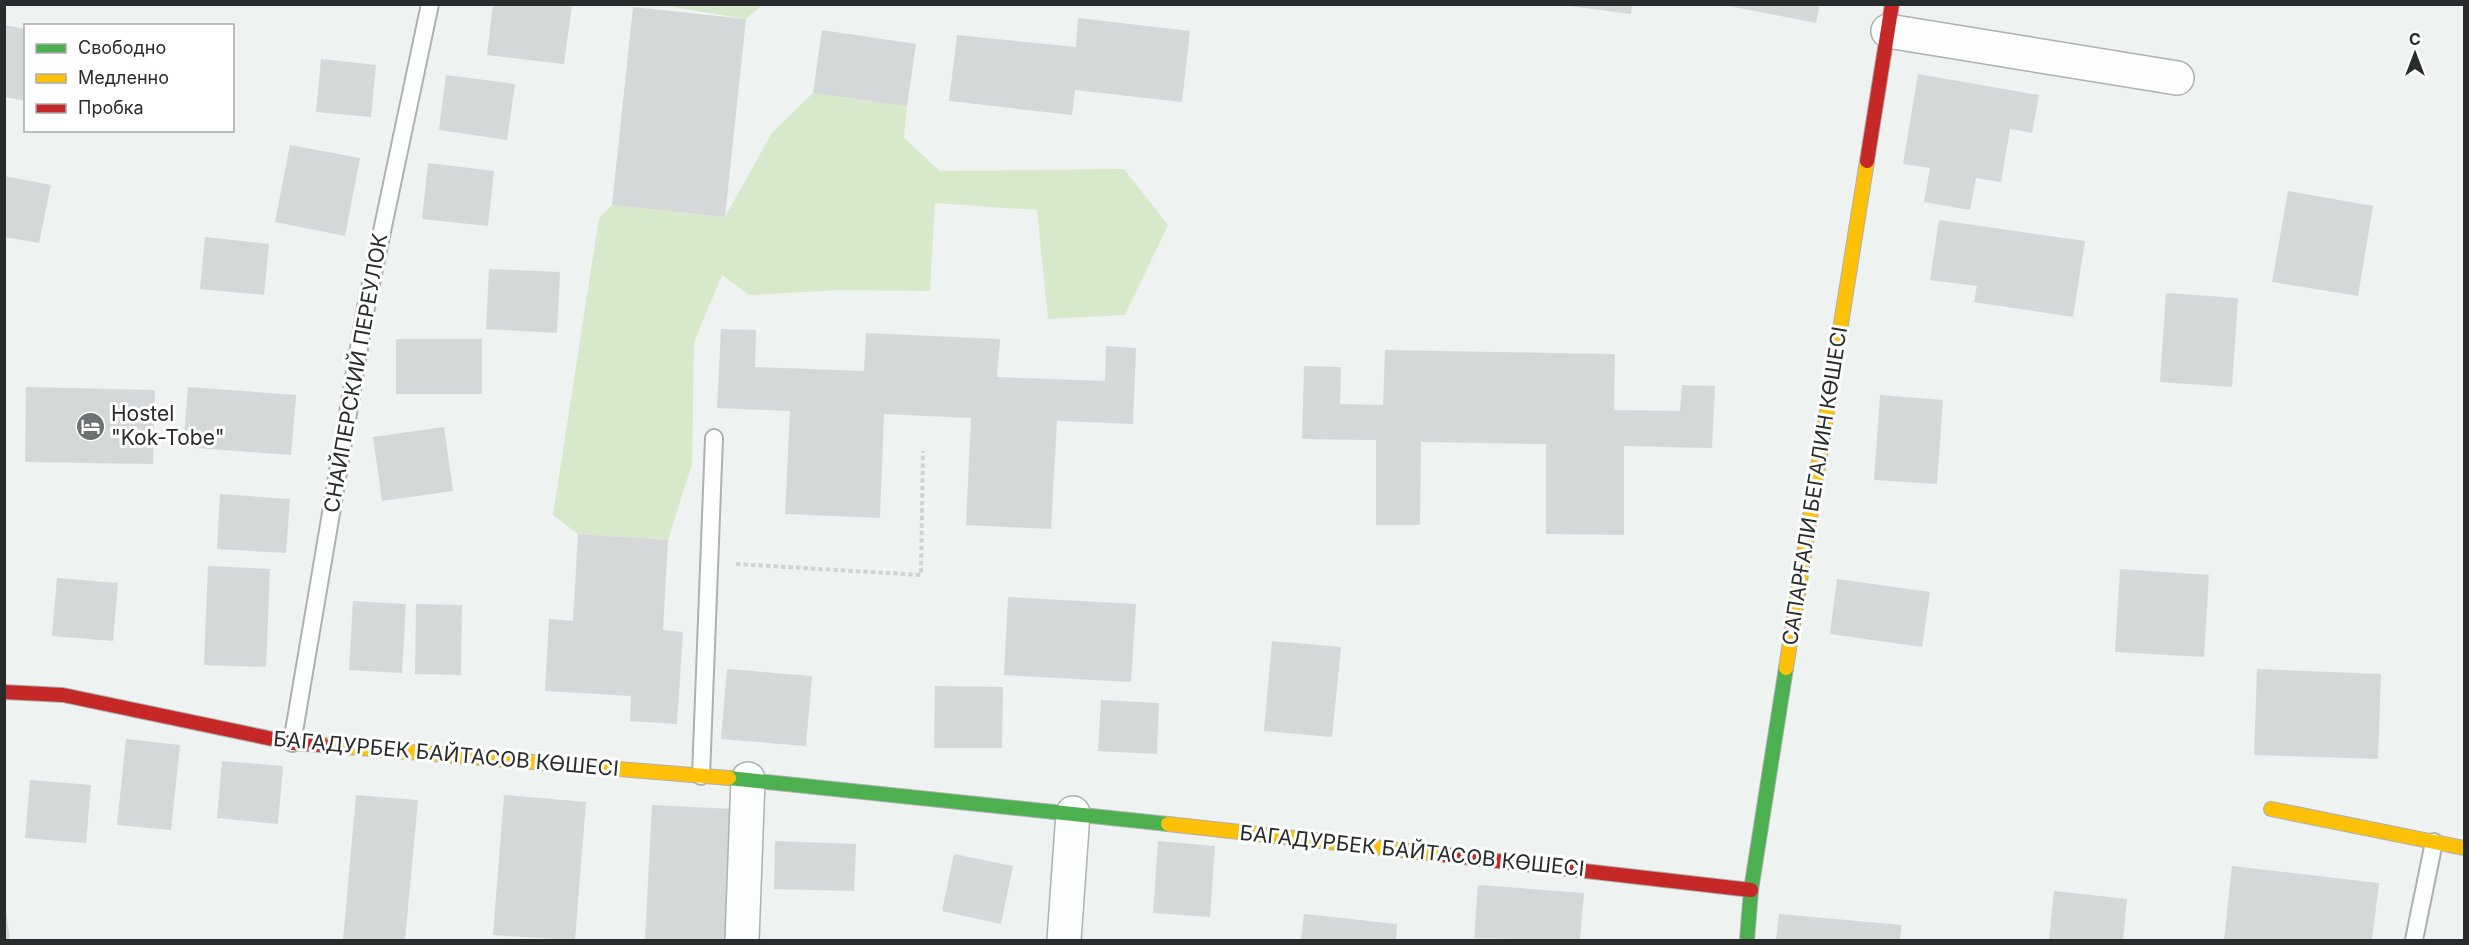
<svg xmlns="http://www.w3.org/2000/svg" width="2469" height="945" viewBox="0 0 2469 945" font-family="Inter,sans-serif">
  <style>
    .green { fill: #d6e9cb }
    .building { fill: #d5d8d8 }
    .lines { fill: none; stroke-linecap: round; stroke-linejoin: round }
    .lane-casing { stroke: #adb1b0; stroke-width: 20 }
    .street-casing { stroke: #adb1b0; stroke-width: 36 }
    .fast-casing { stroke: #adb1b0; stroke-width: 16 }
    .slow-casing { stroke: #adb1b0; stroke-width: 16 }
    .jam-casing { stroke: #adb1b0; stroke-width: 16 }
    .path { stroke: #d0d2d1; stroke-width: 4; stroke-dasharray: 4.5 3; stroke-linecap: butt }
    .lane { stroke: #fcfdfd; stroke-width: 16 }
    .street { stroke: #fcfdfd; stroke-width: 33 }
    .fast { stroke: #4caf50; stroke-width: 14 }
    .slow { stroke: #ffc107; stroke-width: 14 }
    .jam { stroke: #c62828; stroke-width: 14 }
    .labels { text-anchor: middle; stroke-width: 6; stroke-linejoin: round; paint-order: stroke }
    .street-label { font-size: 21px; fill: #292c2c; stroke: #fff }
    .poi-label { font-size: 21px; fill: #292c2c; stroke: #fff; text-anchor: start }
  </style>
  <rect width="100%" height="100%" fill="#eef2f1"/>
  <g class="green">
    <path d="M661 5H762L746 19Z"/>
    <path d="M813 93 907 106 904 138 940 171 1124 169 1168 225 1125 315 1048 319 1037 210 935 203 930 291 841 290 749 295 722 275 694 342 692 464 668 540 578 534 553 515 599 218 612 205 725 217 772 133Z"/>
  </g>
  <g class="building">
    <path d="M493 4H572L564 64 487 55Z"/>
    <path d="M1553 4H1632L1631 14Z"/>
    <path d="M1719 4H1820L1816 23Z"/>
    <path d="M633 7 746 19 725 217 612 205Z"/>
    <path d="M1078 18 1190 31 1182 102 1075 90 1072 115 949 101 957 35 1076 47Z"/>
    <path d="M4 25 26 29V101L4 97Z"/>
    <path d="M822 30 916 44 907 106 813 93Z"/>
    <path d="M321 59 376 65 371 117 316 112Z"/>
    <path d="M1918 74 2039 95 2032 133 2010 129 2001 182 1976 178 1970 210 1924 202 1930 168 1903 164Z"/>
    <path d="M446 75 515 84 507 140 439 130Z"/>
    <path d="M290 145 360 158 345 236 275 222Z"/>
    <path d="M428 163 494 171 488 226 422 219Z"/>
    <path d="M4 176 51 185 39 243 4 237Z"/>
    <path d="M2288 191 2373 206 2358 296 2272 282Z"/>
    <path d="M1939 220 2085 241 2073 317 1974 302 1977 286 1930 280Z"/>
    <path d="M205 237 269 244 264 295 200 289Z"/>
    <path d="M489 269 560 272 557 333 486 329Z"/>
    <path d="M2166 293 2238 298 2232 387 2160 382Z"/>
    <path d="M721 329 756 330 755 367 864 371 866 333 1000 339 997 377 1105 381 1106 346 1136 348 1133 424 1057 421 1051 529 966 525 971 418 884 414 880 518 785 514 790 411 717 408Z"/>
    <rect x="396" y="339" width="86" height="55"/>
    <path d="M1385 350 1615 354 1614 410 1680 411 1682 385 1715 386 1712 448 1624 446V535L1546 534V444L1421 442 1420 525H1376V440L1302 439 1304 366 1341 367 1340 404 1383 405Z"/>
    <path d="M26 387 155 390 153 464 25 462Z"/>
    <path d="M188 387 296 395 291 455 183 447Z"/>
    <path d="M1880 395 1943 400 1937 484 1874 480Z"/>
    <path d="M444 427 453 491 382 501 373 437Z"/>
    <path d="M220 494 290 499 286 553 217 549Z"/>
    <path d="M578 534 668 540 663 630 683 632 677 724 630 721 631 696 545 691 549 619 573 621Z"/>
    <path d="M208 566 270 569 266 667 204 665Z"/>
    <path d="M2120 569 2209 575 2204 657 2115 652Z"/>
    <path d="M57 578 118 583 113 641 52 636Z"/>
    <path d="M1837 579 1930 592 1922 647 1830 634Z"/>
    <path d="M1008 597 1136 604 1131 682 1004 675Z"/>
    <path d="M353 601 406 604 402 673 349 670Z"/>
    <path d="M416 604 462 605 461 675 415 674Z"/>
    <path d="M1272 641 1341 647 1332 737 1264 731Z"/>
    <path d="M727 669 812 676 806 746 721 739Z"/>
    <path d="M2257 669 2381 674 2378 759 2254 755Z"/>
    <path d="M935 686 1003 687 1002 748H934Z"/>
    <path d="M1101 700 1159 703 1157 754 1098 751Z"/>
    <path d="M126 739 180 745 171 830 117 825Z"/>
    <path d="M222 761 283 766 278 824 217 818Z"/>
    <path d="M30 780 91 785 86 843 25 838Z"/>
    <path d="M356 795 418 800 405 940H343Z"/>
    <path d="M504 795 586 802 575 940 493 935Z"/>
    <path d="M652 805 733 809 726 940H645Z"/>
    <path d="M775 841 856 844 854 891 774 889Z"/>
    <path d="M1158 841 1215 846 1210 917 1153 913Z"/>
    <path d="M954 854 1013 866 1001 924 942 911Z"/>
    <path d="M2232 866 2379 883 2372 940H2224Z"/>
    <path d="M1478 885 1584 893 1580 940 1474 938Z"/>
    <path d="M2054 891 2127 899 2123 940H2049Z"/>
    <path d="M4 911H6L10 940H4Z"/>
    <path d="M1304 914 1397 924 1396 940H1301Z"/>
    <path d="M1779 914 1902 925 1900 940H1776Z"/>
  </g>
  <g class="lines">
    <defs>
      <g id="lane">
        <path d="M292 743 366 307 430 4"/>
        <path d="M701 776 714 438"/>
        <path d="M2414 940 2434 842"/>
      </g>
      <g id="street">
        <path d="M1888 31 2177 78"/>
        <path d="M742 940 748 779"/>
        <path d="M1064 940 1073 813"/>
      </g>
      <g id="fast">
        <path d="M729 778 1168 824"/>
        <path d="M1747 940 1751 890 1786 668"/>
      </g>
      <g id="slow">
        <path d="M1786 668 1867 161"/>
        <path d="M323 745 729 778"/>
        <path d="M2271 809 2464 848"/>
        <path d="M1168 824 1445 855"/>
      </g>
      <g id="jam">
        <path d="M1867 161 1892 4"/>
        <path d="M4 692 63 695 292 743 323 745"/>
        <path d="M1445 855 1751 890"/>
      </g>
    </defs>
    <use href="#lane" class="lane-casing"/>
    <use href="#street" class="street-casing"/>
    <use href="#fast" class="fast-casing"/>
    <use href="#slow" class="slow-casing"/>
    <use href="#jam" class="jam-casing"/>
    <path class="path" d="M736 564 921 575 923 451"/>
    <use href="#lane" class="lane"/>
    <use href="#street" class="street"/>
    <use href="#fast" class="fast"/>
    <use href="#slow" class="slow"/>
    <use href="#jam" class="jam"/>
  </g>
  <defs>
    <symbol id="hotel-disc" viewBox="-11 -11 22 22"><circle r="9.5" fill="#6e7171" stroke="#fff"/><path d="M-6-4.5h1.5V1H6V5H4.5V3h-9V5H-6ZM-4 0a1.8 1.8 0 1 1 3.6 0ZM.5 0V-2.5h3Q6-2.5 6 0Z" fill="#fff"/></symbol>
  </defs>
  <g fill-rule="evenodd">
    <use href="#hotel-disc" x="74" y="410" width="33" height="33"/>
  </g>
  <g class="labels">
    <g class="street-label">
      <text transform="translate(356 373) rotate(-80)" y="7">СНАЙПЕРСКИЙ ПЕРЕУЛОК</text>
      <text transform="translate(1815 486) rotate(-81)" y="7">САПАРҒАЛИ БЕГАЛИН КӨШЕСІ</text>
      <text transform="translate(446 754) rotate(5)" y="7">БАГАДУРБЕК БАЙТАСОВ КӨШЕСІ</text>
      <text transform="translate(1412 851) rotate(6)" y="7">БАГАДУРБЕК БАЙТАСОВ КӨШЕСІ</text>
    </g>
    <g class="poi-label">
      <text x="111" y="421">Hostel<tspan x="111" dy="24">"Kok-Tobe"</tspan></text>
    </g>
  </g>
  <rect width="2469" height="945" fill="none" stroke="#292c2c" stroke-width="12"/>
  <rect x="24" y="24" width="210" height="108" fill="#ffffff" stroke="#a9abab" stroke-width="1.5"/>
  <rect x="36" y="44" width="30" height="9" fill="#4caf50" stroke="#a9abab" stroke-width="1.5"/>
  <text x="78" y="54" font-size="18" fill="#292c2c">Свободно</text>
  <rect x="36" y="74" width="30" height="9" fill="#ffc107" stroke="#a9abab" stroke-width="1.5"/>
  <text x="78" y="84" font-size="18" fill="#292c2c">Медленно</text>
  <rect x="36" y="104" width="30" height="9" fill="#c62828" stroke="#a9abab" stroke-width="1.5"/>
  <text x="78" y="114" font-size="18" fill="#292c2c">Пробка</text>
  <g transform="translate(2415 54)" stroke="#ffffff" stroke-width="4.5" paint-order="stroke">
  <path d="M0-4.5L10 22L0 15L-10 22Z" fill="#292c2c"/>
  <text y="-9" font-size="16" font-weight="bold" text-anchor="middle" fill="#292c2c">С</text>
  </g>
</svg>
